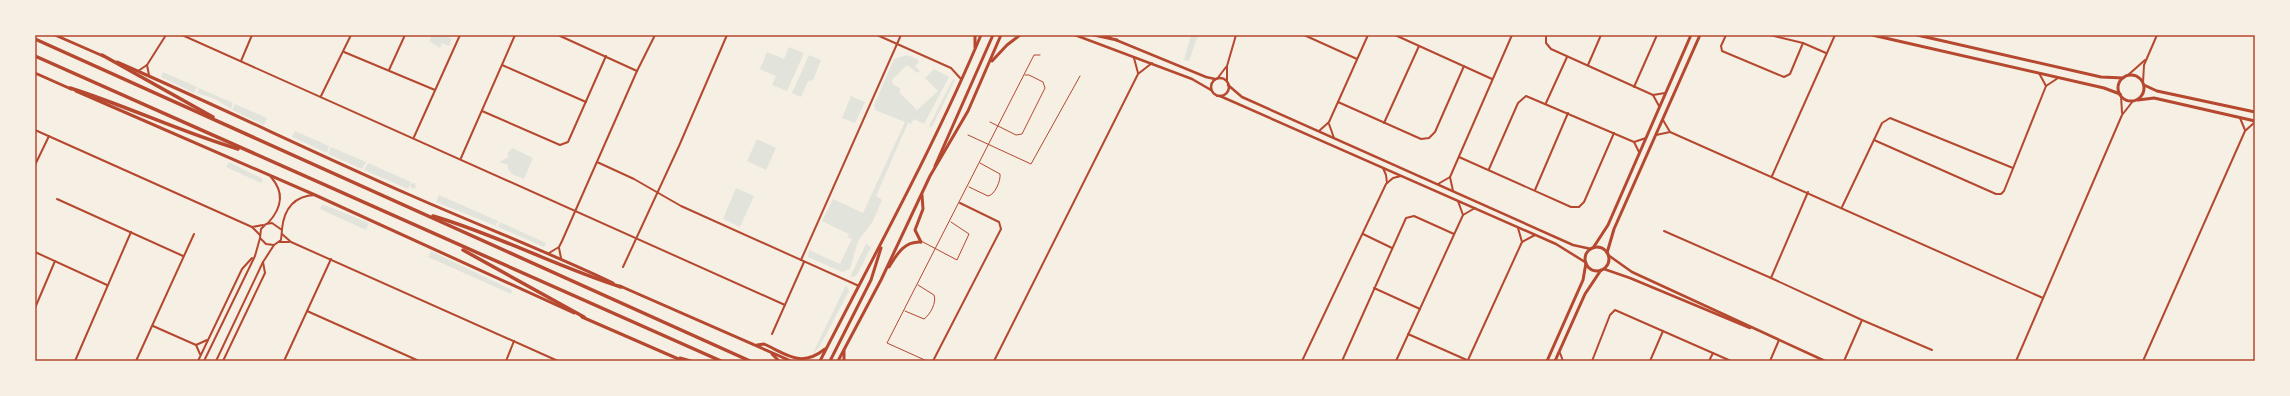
<svg xmlns="http://www.w3.org/2000/svg" width="2290" height="396" viewBox="0 0 2290 396" font-family="'Fira Sans',sans-serif">
  <style>
    .green { fill: #e2e4dc }
    .lines { fill: none; stroke-linecap: round; stroke-linejoin: round }
    .service { stroke: #b5482f; stroke-width: 1 }
    .minor { stroke: #b5482f; stroke-width: 2 }
    .tertiary { stroke: #b5482f; stroke-width: 2.5 }
    .secondary { stroke: #b5482f; stroke-width: 3 }
    .motorway { stroke: #b5482f; stroke-width: 3.5 }
    .neatline { fill: none; stroke: #b5482f; stroke-width: 1.5 }
  </style>
  <rect width="100%" height="100%" fill="#f6efe4"/>
  <g class="green">
    <path d="M432 35H447V37L452 39 449 46 442 43 440 48 429 41Z"/>
    <path d="M1191 35H1198L1189 61 1184 60Z"/>
    <path d="M789 47 804 53 787 91 772 85 776 76 760 69 767 52 784 59Z"/>
    <path d="M809 55 821 60 813 80 808 81 801 97 792 93Z"/>
    <path d="M907 55 917 59 919 62 915 66 920 71 917 73 907 65 892 80 893 84 901 89 899 92 917 110 938 91 925 78 934 69 949 77 924 124 914 119 911 124 908 123 876 196 882 200 873 221 858 241 850 269 842 272 808 257 809 250 840 264 852 239 847 237 849 234 822 221 833 199 863 213 905 122 875 110 874 105 894 59Z"/>
    <path d="M163 72 197 87 194 93 161 77Z"/>
    <path d="M953 79 955 80 932 127 929 126Z"/>
    <path d="M199 88 233 103 231 109 215 99 197 93Z"/>
    <path d="M851 96 865 102 855 123 842 118Z"/>
    <path d="M235 104 267 118 264 125 232 110Z"/>
    <path d="M295 131 329 146 327 153 292 137Z"/>
    <path d="M757 139 776 148 766 170 747 161Z"/>
    <path d="M331 147 366 162 362 169 328 154Z"/>
    <path d="M512 148 533 158 524 179 512 174 508 169V165L499 162 509 157 507 154Z"/>
    <path d="M229 162 263 179 261 183 226 167Z"/>
    <path d="M368 163 411 182 410 184 415 183 416 188 412 189 410 184 408 189 364 170Z"/>
    <path d="M736 188 754 196 740 227 723 219Z"/>
    <path d="M439 195 498 221 496 226 436 202Z"/>
    <path d="M322 204 369 223 366 230 320 209Z"/>
    <path d="M500 222 546 243 544 247 498 227Z"/>
    <path d="M866 244 871 247 858 273 856 276 850 277Z"/>
    <path d="M431 251 512 290 511 294 428 257Z"/>
    <path d="M846 285 849 291 820 346 812 355Z"/>
  </g>
  <g class="lines">
    <g class="service">
      <path d="M990 122 1016 135 1022 134 1045 88 1043 82 1029 75H1025"/>
      <path d="M968 135 1031 164 1080 76"/>
      <path d="M969 187 988 196C995 195 1001 180 1000 174L980 163"/>
      <path d="M923 242 957 260 969 234 951 222"/>
      <path d="M905 311 924 319C930 315 937 302 934 295L918 285"/>
      <path d="M927 361 887 343 1034 55H1040"/>
    </g>
    <g class="minor">
      <path d="M182 35 785 305"/>
      <path d="M558 35 637 71"/>
      <path d="M877 35 951 68 961 79"/>
      <path d="M1304 35 1357 59"/>
      <path d="M1395 35 1492 79"/>
      <path d="M1546 35V43L1551 49 1653 95 1659 106"/>
      <path d="M1726 35 1721 46 1722 51 1784 77 1790 74 1803 43"/>
      <path d="M1770 35 1803 43 1826 53"/>
      <path d="M344 52 435 90"/>
      <path d="M1134 58 1138 73"/>
      <path d="M241 61 252 35"/>
      <path d="M147 65 149 75"/>
      <path d="M502 65 586 102"/>
      <path d="M1588 65 1601 35"/>
      <path d="M389 70 405 35"/>
      <path d="M138 71 147 65 166 35"/>
      <path d="M2039 73 2046 86"/>
      <path d="M2127 76 2145 60"/>
      <path d="M1217 79 1226 67"/>
      <path d="M1227 82V66L1236 35"/>
      <path d="M2143 83 2144 65 2157 35"/>
      <path d="M1634 87 1657 35"/>
      <path d="M1653 95 1665 93"/>
      <path d="M2121 95 2122 113"/>
      <path d="M321 96 351 35"/>
      <path d="M1338 102 1421 139 1429 138 1435 132 1464 66"/>
      <path d="M1546 103 1567 57"/>
      <path d="M482 111 560 145 568 142 606 56"/>
      <path d="M2240 118 2245 130"/>
      <path d="M1663 120 1670 132 2043 298"/>
      <path d="M1384 123 1419 46"/>
      <path d="M1329 124 1334 138"/>
      <path d="M35 130 252 227 260 235"/>
      <path d="M1319 131 1329 122 1368 35"/>
      <path d="M1656 135 1670 132"/>
      <path d="M414 137 460 35"/>
      <path d="M1874 140 1996 194H2001L2004 191 2046 86 2058 78"/>
      <path d="M1634 142 1646 138"/>
      <path d="M1459 157 1571 207H1579L1584 202 1614 133"/>
      <path d="M461 158 515 35"/>
      <path d="M597 162 634 179 681 206 859 286"/>
      <path d="M35 165 49 136"/>
      <path d="M1383 168 1386 175 1387 183"/>
      <path d="M1489 169 1518 103 1526 96 1634 142 1639 152"/>
      <path d="M1772 176 1835 35"/>
      <path d="M1450 177 1453 191"/>
      <path d="M1438 184 1450 177 1512 35"/>
      <path d="M1535 190 1568 113"/>
      <path d="M1808 192 1771 278 1862 320 1844 361"/>
      <path d="M57 199 183 256"/>
      <path d="M1458 201 1463 215"/>
      <path d="M1842 207 1882 123 1890 118 2013 168"/>
      <path d="M268 223C282 208 285 193 271 177"/>
      <path d="M252 227 263 225"/>
      <path d="M282 229C284 209 294 196 315 195"/>
      <path d="M1664 231 1771 278"/>
      <path d="M282 234 291 242 558 361"/>
      <path d="M1363 234 1392 248"/>
      <path d="M279 242H289"/>
      <path d="M1522 242 1535 235"/>
      <path d="M559 248 561 258"/>
      <path d="M35 252 107 285"/>
      <path d="M549 253 559 247 562 241 637 71 655 35"/>
      <path d="M801 260 901 35"/>
      <path d="M623 267 679 146 727 35"/>
      <path d="M1374 288 1420 309"/>
      <path d="M35 308 55 261"/>
      <path d="M307 311 419 361"/>
      <path d="M1862 320 1932 350"/>
      <path d="M153 326 196 345 207 340"/>
      <path d="M772 334 804 262"/>
      <path d="M1408 334 1469 361"/>
      <path d="M196 345 200 354"/>
      <path d="M1560 353 1563 361"/>
      <path d="M1468 360 1522 242 1518 228"/>
      <path d="M75 361 131 232"/>
      <path d="M136 361 194 234"/>
      <path d="M198 361 242 269 252 258"/>
      <path d="M204 361 255 256 260 238 261 229 266 224 272 223 282 230 281 240 274 245 266 244 260 238"/>
      <path d="M216 361 263 262 274 245"/>
      <path d="M223 361 265 273 263 262"/>
      <path d="M284 361 331 259"/>
      <path d="M506 361 514 341"/>
      <path d="M933 361 1001 229 999 222 960 203"/>
      <path d="M994 361 1138 74 1152 63"/>
      <path d="M1302 361 1386 184 1393 178 1401 176"/>
      <path d="M1342 361 1406 218 1414 216 1454 234"/>
      <path d="M1396 361 1463 215 1475 208"/>
      <path d="M1592 361 1610 315 1615 310 1731 361"/>
      <path d="M1650 361 1663 331"/>
      <path d="M1709 361 1713 353"/>
      <path d="M1770 361 1779 340"/>
      <path d="M2016 361 2122 115 2133 101"/>
      <path d="M2143 361 2245 131 2255 122"/>
    </g>
    <g class="tertiary">
      <path d="M1075 35 1192 79 1211 90"/>
      <path d="M1105 35 1111 38"/>
      <path d="M1116 40 1206 77 1215 79"/>
      <circle cx="1220" cy="87" r="9"/>
      <path d="M1228 85 1242 97 1573 245 1591 249"/>
      <path d="M1220 96 1556 244 1585 262"/>
      <path d="M1608 255 1632 272 1825 361"/>
      <path d="M1604 269 1630 278 1750 328"/>
    </g>
    <g class="secondary">
      <path d="M55 35 103 56"/>
      <path d="M975 35V47"/>
      <path d="M1094 35 1117 40"/>
      <path d="M1872 35 2104 88 2120 94"/>
      <path d="M1917 35 2101 77 2123 78"/>
      <path d="M992 61 1007 45 1020 35"/>
      <path d="M117 62C216 105 312 152 410 195 478 225 546 251 613 283"/>
      <path d="M35 73 71 89"/>
      <circle cx="2131" cy="88" r="13"/>
      <path d="M2144 85 2157 91 2255 112"/>
      <path d="M76 91 315 195 574 313"/>
      <path d="M2138 100 2154 98 2255 121"/>
      <path d="M935 166 993 35"/>
      <path d="M921 242 915 230 923 209 922 195"/>
      <circle cx="1597" cy="259" r="12"/>
      <path d="M1593 248 1608 225 1691 35"/>
      <path d="M1607 253 1614 229 1700 35"/>
      <path d="M889 267C897 254 904 241 921 242"/>
      <path d="M620 286 791 361"/>
      <path d="M582 317 683 361"/>
      <path d="M757 345 764 344C788 355 801 368 825 349"/>
      <path d="M844 351V361"/>
      <path d="M772 354 779 361"/>
      <path d="M680 358 691 361"/>
      <path d="M820 361C875 253 934 147 981 35"/>
      <path d="M830 361 871 280 881 248"/>
      <path d="M838 361 881 280 930 176 968 111 1001 35"/>
      <path d="M1547 361 1583 280 1586 263"/>
      <path d="M1555 361 1585 294 1601 270"/>
    </g>
    <g class="motorway">
      <path d="M35 39 750 361"/>
      <path d="M102 55 213 117"/>
      <path d="M35 56 721 361"/>
      <path d="M70 88C127 106 181 132 238 149"/>
      <path d="M433 216C498 235 557 267 621 287"/>
      <path d="M463 250 584 317"/>
    </g>
  </g>
  <rect width="2290" height="396" fill="none" stroke="#f6efe4" stroke-width="72"/>
  <rect x="36" y="36" width="2218" height="324" class="neatline"/>
</svg>
